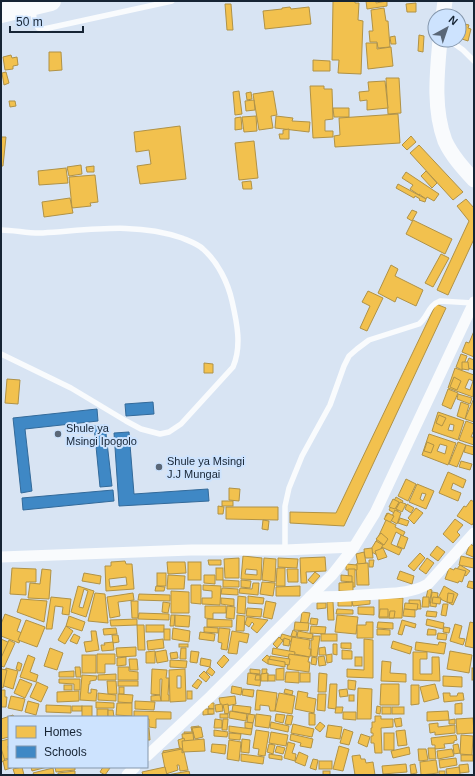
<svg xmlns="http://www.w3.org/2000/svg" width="475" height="776" viewBox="0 0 475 776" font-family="Arial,sans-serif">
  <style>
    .homes { fill: #f2c14e; stroke: #b09246; fill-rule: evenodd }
    .schools { fill: #3f88c5; stroke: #336a9a }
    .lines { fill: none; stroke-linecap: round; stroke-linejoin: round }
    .lane { stroke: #f9fbfd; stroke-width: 5.5 }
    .street { stroke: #f9fbfd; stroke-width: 11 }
    .secondary { stroke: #f9fbfd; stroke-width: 15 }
    .highway { stroke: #f9fbfd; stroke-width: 20 }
    .poi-dot { fill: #5a6777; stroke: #cde3fe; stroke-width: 1.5 }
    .labels { text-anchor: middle; stroke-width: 4; stroke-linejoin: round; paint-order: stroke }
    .poi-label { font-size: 11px; fill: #162434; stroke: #cde3fe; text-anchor: start }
  </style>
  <rect width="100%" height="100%" fill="#d8e4f3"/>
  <g class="homes">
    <path d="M333 1H355V3H359L358 20 363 21 361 74 338 73 339 60H332Z"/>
    <path d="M366 1H376V3L387 1V6L367 9Z"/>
    <path d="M416 3V12H407L406 4Z"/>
    <path d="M225 4H231L233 30H227Z"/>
    <path d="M290 7 291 9 309 7 311 24 265 29 263 11 282 9V8Z"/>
    <path d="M384 8 386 21H388L390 47 378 48 377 42H370L369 31H373L371 10Z"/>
    <path d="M461 23 469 25 468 28 471 29 468 41 459 38V31Z"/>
    <path d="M419 35 424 36 423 52 418 51Z"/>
    <path d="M395 36 396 44H391L390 37Z"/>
    <path d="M366 43H377V49L391 47 393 66 368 69Z"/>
    <path d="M49 52H61L62 70 49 71Z"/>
    <path d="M11 55 12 58 17 57 18 65 13 66V69L5 70 3 57Z"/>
    <path d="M313 60 330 61V71H313Z"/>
    <path d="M6 72 9 83 4 85 2 73Z"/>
    <path d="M386 78H399L401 113 388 114Z"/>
    <path d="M385 81 388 108 367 110V100L360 101 359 92 369 91 368 82Z"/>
    <path d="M310 86H324V89H332L333 119 325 120V131H333V137L313 138Z"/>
    <path d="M239 91 242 114 235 115 233 92Z"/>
    <path d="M273 91 277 115 271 116 273 128 259 130 253 94Z"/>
    <path d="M251 92 252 99 247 100 246 93Z"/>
    <path d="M254 100 255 110 246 111 245 101Z"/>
    <path d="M9 101H15L16 106 10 107Z"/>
    <path d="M333 108H349V117H334Z"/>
    <path d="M398 114 400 143 335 147 334 136 340 135 339 118Z"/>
    <path d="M256 116 257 131 244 132 242 117Z"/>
    <path d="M276 116 293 118 292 121 310 122 309 132 275 128Z"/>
    <path d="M241 117 242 129 235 130V118Z"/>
    <path d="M180 126 186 179 140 184 137 166 151 164 149 150 136 152 134 132Z"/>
    <path d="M289 129V139H280L279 134H283V130Z"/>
    <path d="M411 136 416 142 407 150 402 145Z"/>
    <path d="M1 137H6L3 166H1Z"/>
    <path d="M254 141 258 178 239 180 235 143Z"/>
    <path d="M419 145 463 192 453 200 410 153Z"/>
    <path d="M81 165 82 174 69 176 67 167Z"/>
    <path d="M94 166V172H87L86 167Z"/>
    <path d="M66 168 68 183 39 185 38 171Z"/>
    <path d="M426 171 437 183 432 188 421 176Z"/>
    <path d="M406 172 439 194 434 201 427 197 426 199 419 194V195L410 189 413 185 402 178Z"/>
    <path d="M95 175 98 202 90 203 91 206 72 208 69 177Z"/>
    <path d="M251 181 252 189H243L242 182Z"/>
    <path d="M398 184 426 199 425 202 419 200 420 199 415 196 414 198 396 188Z"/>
    <path d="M70 198 73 213 44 217 42 202Z"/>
    <path d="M466 199 474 208V239L448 295 437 290 469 221 457 206Z"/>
    <path d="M412 210 417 212 412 221 407 218Z"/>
    <path d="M413 220 452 239 445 254 406 234Z"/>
    <path d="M441 254 449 258 433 287 425 283Z"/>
    <path d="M391 265 398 269 395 276 423 290 416 306 397 297 395 302 378 293Z"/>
    <path d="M368 291 383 298 367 331 360 328 370 306 362 302Z"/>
    <path d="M436 304 446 308 344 526 290 523V512L336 513Z"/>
    <path d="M474 331V357L462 352 466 342 469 343Z"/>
    <path d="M461 354 467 356 462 370 456 367Z"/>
    <path d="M469 358 474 360V370L465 367Z"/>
    <path d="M462 362H468L469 370 462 369Z"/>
    <path d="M204 363 213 364V373H204Z"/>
    <path d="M455 368 474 375 473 397 448 388ZM469 379 473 381 470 390 465 388Z"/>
    <path d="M454 377 461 381 457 390 450 387Z"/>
    <path d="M7 379 20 380 18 404 5 403Z"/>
    <path d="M448 389 458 393 451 409 442 405Z"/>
    <path d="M458 394 472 398 470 404 457 399Z"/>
    <path d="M474 398V422L465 419Z"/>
    <path d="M461 402 469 405 465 419 457 416Z"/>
    <path d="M438 412 464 421 458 440 432 431ZM450 424 454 425 453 431 448 430Z"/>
    <path d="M439 415 446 418 442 426 436 423Z"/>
    <path d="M466 421 474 424V432H473L471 437H474V445L459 440Z"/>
    <path d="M429 434 456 443 448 465 422 455ZM440 444 447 446 445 454 437 451Z"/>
    <path d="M427 442 434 445 431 453 424 451Z"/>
    <path d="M458 442 466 445 457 467 449 464Z"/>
    <path d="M466 445 474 447V455L464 452Z"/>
    <path d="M461 461 472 464 470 470 459 467Z"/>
    <path d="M448 472 466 480 463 488 453 483 451 489 461 493 458 501 439 493Z"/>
    <path d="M406 479 416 484 408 501 398 496Z"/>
    <path d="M417 484 434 491 426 509 409 502ZM422 493 426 494 423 501 420 499Z"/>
    <path d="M229 488 240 489 239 501 229 500Z"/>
    <path d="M396 497 403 501 396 514 389 510Z"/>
    <path d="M393 499 399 502 395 509 389 507Z"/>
    <path d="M471 500 474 502V522L472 525 457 516 464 506 466 507Z"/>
    <rect x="222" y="501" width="11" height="5"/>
    <path d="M400 502 406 504 402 512 396 509Z"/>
    <path d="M407 504 414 508 411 513 405 509Z"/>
    <path d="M218 506 224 507 223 514H218Z"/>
    <path d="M226 507H278V520L226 519Z"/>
    <path d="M416 508 423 513 414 524 408 518Z"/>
    <path d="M395 510 401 513 397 524 385 517 387 513 392 516Z"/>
    <path d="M388 513 394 516 390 523 384 519Z"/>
    <path d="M400 518 409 521 407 526 398 523Z"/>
    <path d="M455 519 463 525 457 532 460 535 453 543 443 534Z"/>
    <path d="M263 520 269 521 268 530 262 529Z"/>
    <path d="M386 520 396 525 395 527 405 532 403 536 396 532 391 544 402 549 399 555 375 544Z"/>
    <path d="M381 533 388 539 384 545 376 539Z"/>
    <path d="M401 535 408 538 404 549 397 546Z"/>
    <path d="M376 541 383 545 377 555 370 551Z"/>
    <path d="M470 544 474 546V554L473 557 466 554Z"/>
    <path d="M437 546 445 552 438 561 430 555Z"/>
    <path d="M372 548 373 558H365L364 549Z"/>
    <path d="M383 548 387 557 378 560 375 551Z"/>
    <path d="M364 552 366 563 358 565 356 554Z"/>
    <path d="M420 553 425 558 414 571 408 566Z"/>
    <path d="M243 556 262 558 261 580 241 579ZM246 569 257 570V575L245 574Z"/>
    <path d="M461 556 474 559V568L459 565Z"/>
    <path d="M325 557 326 571 306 572 307 583H301L300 558Z"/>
    <path d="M239 558V578H225L224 559Z"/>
    <path d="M264 558 276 559 275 582 262 580Z"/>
    <path d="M278 558 298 559 297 568 278 567Z"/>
    <path d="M427 558 434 563 426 574 419 569Z"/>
    <path d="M208 560H221V565H209Z"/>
    <path d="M369 560H374L373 567H369Z"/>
    <path d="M125 561 126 564H132L134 589 106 591 105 566H111V562ZM126 577 127 585 110 587 109 579Z"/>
    <path d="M167 562H185L186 573 168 574Z"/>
    <rect x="188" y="562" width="13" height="18"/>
    <path d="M368 563 369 585H357L356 564Z"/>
    <path d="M346 564 357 565V570H346Z"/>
    <path d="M460 565 470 571 466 576 457 569Z"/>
    <path d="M12 568 36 569V582H26V595L10 594Z"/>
    <rect x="216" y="568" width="7" height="12"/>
    <path d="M277 568H285V586H276Z"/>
    <path d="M449 568 454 570 455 568 466 571 462 582 459 581 458 583 445 579Z"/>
    <path d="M42 569 51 570 49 599 28 598 30 583 40 584Z"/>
    <path d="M287 569H298V582H288Z"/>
    <path d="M348 569H355V587H349Z"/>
    <path d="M400 571 414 576 412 584 397 579Z"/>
    <path d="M315 572 320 576 313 584 308 580Z"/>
    <path d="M84 573 101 576 100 584 82 581Z"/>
    <rect x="157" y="573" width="9" height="13"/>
    <path d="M168 575 185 576 184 589H167Z"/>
    <path d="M204 575H215V584L204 583Z"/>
    <path d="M341 575 352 576V582L341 581Z"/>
    <path d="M223 580 239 581V587H223Z"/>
    <path d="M241 580 251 581 250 588 241 587Z"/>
    <path d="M469 581 474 582V589L467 587Z"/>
    <path d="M262 582 275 583 273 596 260 594Z"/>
    <path d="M353 582V591H339V583Z"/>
    <path d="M253 583H259L258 595 239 593 240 588 252 589Z"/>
    <path d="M191 585H201V604L191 603Z"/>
    <path d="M203 585 221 586 220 605 202 604V598H212V591L203 590Z"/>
    <path d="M78 586 94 591 86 617 71 612ZM84 589 88 591 83 608 79 607Z"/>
    <path d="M156 586 165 587 164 591H155Z"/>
    <path d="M300 586V596H276V587Z"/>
    <path d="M444 586 458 594 453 605 438 598Z"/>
    <path d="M222 588 238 589V595L221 594Z"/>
    <path d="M428 589 432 590 429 604 425 603Z"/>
    <path d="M171 591 189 592V613H171Z"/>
    <path d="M432 592 438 593 436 607 430 606Z"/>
    <path d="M95 593 105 594 108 623 88 621Z"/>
    <path d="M133 593 134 600 118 602 120 616 110 618 107 597Z"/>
    <path d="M448 593 454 594 452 603 447 602Z"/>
    <path d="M139 594 170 595V601L138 600Z"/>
    <path d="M238 596 246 597 245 614 237 613Z"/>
    <path d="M248 596 264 598 263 604 248 603Z"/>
    <path d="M51 597 71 599 69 615 62 614 63 607 55 606 52 629H46Z"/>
    <path d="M423 597H429V607H422Z"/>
    <path d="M433 597 441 598 440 604 432 603Z"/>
    <path d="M221 598 234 599V606L221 604Z"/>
    <path d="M379 598H403L402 618H379Z"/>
    <path d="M21 599 47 601 44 622 17 612Z"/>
    <path d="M352 600V606H338V601Z"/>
    <path d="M370 600V604L353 606 352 601Z"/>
    <path d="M409 600H420L421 609H409Z"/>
    <path d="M131 601H138V618H132Z"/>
    <path d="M266 601 276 603 272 619 263 617Z"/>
    <path d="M163 602 170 603 168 613 162 612Z"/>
    <path d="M327 602H333L334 620H328Z"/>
    <path d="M317 603H326V608L317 609Z"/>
    <path d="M405 603 418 604 417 610 404 609Z"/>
    <path d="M443 604H448L446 616 441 615Z"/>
    <path d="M205 606H226V613H213V619L205 618Z"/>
    <path d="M227 606 235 607 234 619 226 618Z"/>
    <path d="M358 607H374V615L358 614Z"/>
    <path d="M247 608 262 609 261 617 246 616Z"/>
    <path d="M337 609 353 610V614H336Z"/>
    <path d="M380 609H388V617H379Z"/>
    <path d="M404 609 415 610V617L403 616Z"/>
    <path d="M390 611H395L394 618H389Z"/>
    <path d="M427 611 437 612 436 617 426 616Z"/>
    <path d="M302 612 310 613 307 627 300 626Z"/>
    <path d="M139 613 169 614V620L138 619Z"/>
    <path d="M5 614 21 620 17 631 22 633 19 643 1 636V624Z"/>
    <path d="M171 615H175L174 626H170Z"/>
    <path d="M175 615 190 616 189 627 175 626Z"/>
    <path d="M237 615 245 616 244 631H236Z"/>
    <path d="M337 615 358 617 356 634 335 632Z"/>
    <path d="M69 616 85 622 82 631 66 626Z"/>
    <path d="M247 617 268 620 257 633 251 628 254 624 252 622 249 627 245 624Z"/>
    <path d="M311 618 318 619 317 625 310 624Z"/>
    <path d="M137 619V625L111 626 110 620Z"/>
    <path d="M207 619 232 620V627H207Z"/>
    <path d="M427 619 444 623 443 629 426 625Z"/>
    <path d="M26 620 45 627 37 647 18 640Z"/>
    <path d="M402 620 416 624 415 628 405 625 402 635 398 634Z"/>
    <path d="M295 622 309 623 308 631 294 630Z"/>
    <path d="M366 622H373V638H357V625H366Z"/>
    <path d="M378 622 393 623V629L377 628Z"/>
    <path d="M470 622 474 623V648L465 646Z"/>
    <path d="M455 624 462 626 459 638 465 639 463 645 450 641Z"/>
    <path d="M137 625H144L145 650H138Z"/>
    <rect x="146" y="625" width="18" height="7"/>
    <path d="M66 626 73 631 65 644 58 640Z"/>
    <path d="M311 626 326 627 325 634 310 633Z"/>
    <path d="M204 627 218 628V633L204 632Z"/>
    <path d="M444 627 450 628 449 633 443 632Z"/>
    <path d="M116 628 117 634 104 635 103 629Z"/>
    <path d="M173 628 190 631 189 642 172 639Z"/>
    <path d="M219 628 230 629 227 650 221 649 222 643 218 642Z"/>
    <rect x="164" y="629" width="6" height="11"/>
    <path d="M377 629 390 630V635H377Z"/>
    <path d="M428 629 436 630V635H427Z"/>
    <path d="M293 630 297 632 296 637 291 636Z"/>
    <path d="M91 631H96L99 650 86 652 84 642 92 641Z"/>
    <path d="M232 631 249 634 247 643 239 641 237 654 228 653Z"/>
    <path d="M298 631 313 634 312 639 297 637Z"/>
    <path d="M200 632 215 634 214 641 199 639Z"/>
    <path d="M438 633 447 634 446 640 437 639Z"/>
    <path d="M74 634 80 637 77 644 70 641Z"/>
    <path d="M282 634 296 638 295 643 280 639Z"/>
    <rect x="321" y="634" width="16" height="7"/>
    <path d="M112 635H118L119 642 113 643Z"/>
    <path d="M313 636H320L317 657 311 656V640H313Z"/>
    <path d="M279 637 283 641 277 648 273 644Z"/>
    <path d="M292 637 310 640 309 649H311L310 657 289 653Z"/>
    <path d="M284 638 290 640 289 646 283 645Z"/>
    <path d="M1 639 10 643 1 665Z"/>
    <path d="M163 639 164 648 148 650 147 641Z"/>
    <path d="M364 639 373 640V678L347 677V669L364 670Z"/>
    <path d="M9 640 15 643 4 667 1 666V658Z"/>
    <path d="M393 641 412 647 410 654 391 648Z"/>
    <path d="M113 642 114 650 102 651 101 645H105L104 643Z"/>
    <path d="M416 642 438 645 439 642 446 643 444 654 415 650Z"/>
    <path d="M341 643H351V649L341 648Z"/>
    <rect x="179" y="644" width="9" height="3"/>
    <path d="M333 644H337V655L333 654Z"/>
    <path d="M136 647V656L117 657 116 648Z"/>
    <path d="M325 647 326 655H319V648Z"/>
    <path d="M50 648 63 653 57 670 44 666Z"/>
    <path d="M181 648H186V659H180Z"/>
    <path d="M273 648 295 652 294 658 272 654Z"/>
    <path d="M166 650 168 661 157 663 155 652Z"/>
    <path d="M342 650 352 651V659H342Z"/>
    <path d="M155 651V663H146V652Z"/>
    <path d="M191 651 199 652 197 663 190 662Z"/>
    <path d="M450 651 472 655 469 673 447 669Z"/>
    <path d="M177 652 178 658 171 659 170 653Z"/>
    <path d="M413 652H427V659H420V674H432V657H439L440 681 413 680Z"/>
    <path d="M97 654H115V664H105V673H97Z"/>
    <path d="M289 654 309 657 308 662H310L309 672 287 669Z"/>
    <path d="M332 654V662L327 663 326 655Z"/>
    <path d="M28 655 35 658 30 672 38 675 36 682 20 677Z"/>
    <rect x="82" y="655" width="14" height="18"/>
    <path d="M224 655 229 660 222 668 217 663Z"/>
    <path d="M267 655 272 659 268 664 262 660Z"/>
    <path d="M270 656 290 659 289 665 269 662Z"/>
    <path d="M324 656 326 665 319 666 318 657Z"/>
    <path d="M126 657V665L117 666V658Z"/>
    <path d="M312 657 317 658 316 665 311 664Z"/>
    <rect x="355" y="657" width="7" height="9"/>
    <path d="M201 658 211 660 210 667 200 665Z"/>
    <path d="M129 659H137L138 670H130Z"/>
    <path d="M268 659 285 662V667L268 664Z"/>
    <path d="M170 660 187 661 186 668 170 667Z"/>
    <path d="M382 661 391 662 390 673 406 674V682L381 681Z"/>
    <path d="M18 662 22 664 20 671 16 669Z"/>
    <path d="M75 667H80L81 677H76Z"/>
    <path d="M118 667H129V671L138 672V680H118Z"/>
    <path d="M210 667 215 672 212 676 206 672Z"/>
    <path d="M6 668 18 671 13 689 1 685Z"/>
    <path d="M284 668V680H276V669Z"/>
    <rect x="472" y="668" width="2" height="12"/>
    <path d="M1 669 7 670 3 688 1 687Z"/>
    <path d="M152 669 167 670 166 678H169L168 695H169V701H161L162 679H160V695L151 694Z"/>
    <path d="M185 669 186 701 170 702 169 670ZM177 676H181V688H177Z"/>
    <path d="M250 669 260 670V674L250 673Z"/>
    <path d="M262 669H267L266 678 262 677Z"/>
    <path d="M74 671V677H59V672Z"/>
    <path d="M204 671 210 677 206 682 199 676Z"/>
    <path d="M286 672H299V683L285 682Z"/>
    <path d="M248 673 261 675 260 686 247 684Z"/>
    <path d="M268 673V681H261V674Z"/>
    <rect x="300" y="673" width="10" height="9"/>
    <path d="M319 673 327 674 326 692H318Z"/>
    <path d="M116 674V680H98V675Z"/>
    <path d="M82 675 97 676 96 680 90 681V684H89L88 693H91V689L97 690 96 701 80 700Z"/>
    <path d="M256 675H260V680H255Z"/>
    <rect x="268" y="675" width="7" height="6"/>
    <path d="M443 676 462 677V687L443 686Z"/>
    <path d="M20 679 32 684 25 698 14 693Z"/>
    <path d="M59 679H80V690H74V684L59 683Z"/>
    <path d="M198 679 202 682 197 689 192 686Z"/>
    <path d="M348 680 356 681 355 690 348 689Z"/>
    <path d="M107 681H116L117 694H108Z"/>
    <rect x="118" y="681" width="20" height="5"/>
    <path d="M37 682 48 687 41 702 30 697Z"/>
    <path d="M330 684H337L336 709 328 708Z"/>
    <path d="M381 684H399V705H380Z"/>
    <path d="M435 684 439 698 424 702 420 687Z"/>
    <rect x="64" y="685" width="8" height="5"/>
    <path d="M411 685H419V704L411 705Z"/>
    <path d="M232 686 242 688 241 695 231 693Z"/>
    <rect x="119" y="687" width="5" height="7"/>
    <path d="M358 688 372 689 371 719H357Z"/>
    <path d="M243 689 254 690 253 697 242 695Z"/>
    <path d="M285 689 293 691 292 695 284 693Z"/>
    <path d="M347 689 348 696 340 697 339 690Z"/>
    <path d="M1 690H5V697H7L6 707H1Z"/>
    <path d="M257 690 277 693 275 711H270L269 706 260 705V710H255Z"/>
    <path d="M79 691V701L57 702V692Z"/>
    <rect x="187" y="691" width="5" height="8"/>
    <path d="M298 691 308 693 307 697 316 699 314 713 295 709Z"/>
    <path d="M98 693 116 695V701L98 700Z"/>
    <path d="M279 693 295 696 292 714 275 711Z"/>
    <path d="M443 693H450V696H457L458 693H463L464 700 444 702Z"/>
    <path d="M118 694 133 695 132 703 118 702Z"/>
    <path d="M318 694H326L325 711 317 710Z"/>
    <path d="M160 695 161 701H151V696Z"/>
    <rect x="349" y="695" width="5" height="6"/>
    <path d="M11 696 25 699 22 711 8 708Z"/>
    <path d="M235 696 236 704 221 707 219 698Z"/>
    <path d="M28 701 39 704 36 715 25 712Z"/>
    <path d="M135 701 155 702 154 710 135 709Z"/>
    <path d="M96 702 114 703V708H96Z"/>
    <path d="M117 703H132V716L116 715Z"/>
    <path d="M208 703H214V709H209Z"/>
    <path d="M462 703V714H455V704Z"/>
    <path d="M222 704 223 711 216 712 215 705Z"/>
    <path d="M228 704 229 713 225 714 223 705Z"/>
    <path d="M46 705 71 706V713L46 712Z"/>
    <path d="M233 705 251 707 250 714 232 711Z"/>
    <rect x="72" y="706" width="10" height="5"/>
    <rect x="82" y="706" width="10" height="11"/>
    <path d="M377 706 381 707 380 714 376 713Z"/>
    <path d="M336 707H343L342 713H335Z"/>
    <rect x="382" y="707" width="9" height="7"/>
    <rect x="392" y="707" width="12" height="7"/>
    <rect x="97" y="709" width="11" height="8"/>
    <path d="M203 709H213V714L203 715Z"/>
    <rect x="208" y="709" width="6" height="5"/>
    <path d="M108 710H113L114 717H108Z"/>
    <path d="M134 711 171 712V719H156V728L149 727V719H147V717H134Z"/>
    <path d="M230 711 247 714 246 721 229 718Z"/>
    <path d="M448 711 449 720 427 721V712Z"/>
    <path d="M343 712H356V720L343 719Z"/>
    <path d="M309 713 315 714V725H309Z"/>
    <rect x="220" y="714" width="8" height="4"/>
    <path d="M248 714 255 715 253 723 247 722Z"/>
    <path d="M256 714 271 716 269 728 255 726Z"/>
    <path d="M276 714 285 715 283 723 275 721Z"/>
    <path d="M13 715 14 717H9V737L1 739V719Z"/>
    <path d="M287 715 293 716 291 725 285 724Z"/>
    <path d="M375 716H381V719H393V727L381 728 382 753H375L374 743H371V736H373V733H371V728H372V722H375Z"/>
    <path d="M401 718 402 726 396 727 394 719Z"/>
    <path d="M473 718 474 733 457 734 456 719Z"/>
    <path d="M215 719 222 720V728H214Z"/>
    <path d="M223 719H228L227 730H222Z"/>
    <path d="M455 719V724H449V720Z"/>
    <path d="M245 722 253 723 252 729 245 728Z"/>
    <path d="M271 722 289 726 288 732 270 728Z"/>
    <path d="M320 722 325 726 320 732 315 728Z"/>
    <path d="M438 723V727L455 725V733L435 735V732L430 733 429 724Z"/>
    <path d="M293 724 314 729 312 737 291 733Z"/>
    <path d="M328 725 342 727 340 739 326 737Z"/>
    <path d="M199 726 200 731 192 732 191 727Z"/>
    <path d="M229 726 252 729 251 735 229 732Z"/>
    <path d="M201 727 203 737 195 739 192 728Z"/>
    <path d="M147 728H149L150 740H147Z"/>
    <path d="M344 729 353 732 349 745 340 743Z"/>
    <path d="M214 730 228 732 227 737 214 736Z"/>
    <path d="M256 730 269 732 265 756 258 755 259 749 253 748Z"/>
    <path d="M405 730 407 745 398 746 396 731Z"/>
    <path d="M184 732H193V738L185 739Z"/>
    <path d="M271 732 288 735 286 746 269 743Z"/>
    <path d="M193 733 194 744 183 745 182 734Z"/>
    <path d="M229 733 241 734 240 740 229 739Z"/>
    <rect x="384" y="733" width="10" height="17"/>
    <path d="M291 734 313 739 311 748 300 746 301 743 290 740Z"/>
    <path d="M361 734 370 737 367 747 358 743Z"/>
    <path d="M456 735 457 740 454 741V743L444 744 445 748 435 749V745H432L431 738Z"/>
    <path d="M461 735 473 736 472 755 460 754Z"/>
    <path d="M184 738 187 749 180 751 178 740Z"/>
    <path d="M9 739V746H8L9 758 2 760 1 741Z"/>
    <path d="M204 739 205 751 183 752 182 741Z"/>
    <path d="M242 739 250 740 249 753 241 752Z"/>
    <path d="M229 740 241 742 239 761 227 759Z"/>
    <path d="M288 742 295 744 292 753 296 754 295 761 284 758Z"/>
    <path d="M212 744 226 745 225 754 211 752Z"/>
    <path d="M269 744 275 745 273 754 267 752Z"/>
    <path d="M458 744 460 753 454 754 453 745Z"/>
    <path d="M277 746 285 748 283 754 275 752Z"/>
    <path d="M339 746 349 749 343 771 333 769Z"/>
    <path d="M409 747 410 754 393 758 391 751Z"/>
    <path d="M1 748 5 761 1 762Z"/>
    <path d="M181 748 182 754 164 757 163 751Z"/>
    <path d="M428 748H435L436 759H429Z"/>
    <path d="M182 749V753L184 752 188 770 180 771 179 765H177L178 770 166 774 162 753Z"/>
    <path d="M418 749H426L428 760 419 761Z"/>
    <path d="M452 749 454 756 438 759 437 751Z"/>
    <path d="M299 752 308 756 305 766 295 762Z"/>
    <path d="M241 754 264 757 263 764 241 761Z"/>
    <path d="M269 754 282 756V760L269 758Z"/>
    <path d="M360 755 361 759H365L366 763 373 762 375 775H355L352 756Z"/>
    <rect x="461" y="755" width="12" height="6"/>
    <path d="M456 758 457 765 440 768 439 760Z"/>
    <path d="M9 759V767H14L5 770 3 761Z"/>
    <path d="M313 759 318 760 316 770 310 768Z"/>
    <path d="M436 760 438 773 421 775 420 762Z"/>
    <rect x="319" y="761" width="13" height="8"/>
    <path d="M406 764 407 772 383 774 382 766Z"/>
    <path d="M415 764 417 773 411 774 410 765Z"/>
    <path d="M468 764 469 772 460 773 459 765Z"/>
    <path d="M22 767 24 775H15L13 769Z"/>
    <path d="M31 767H47L32 771Z"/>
    <path d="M55 767H75V770L56 772Z"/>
    <path d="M103 767 110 768 105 775 100 772Z"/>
    <path d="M165 767 167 775H143L142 772Z"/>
    <path d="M459 767 460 775H447L446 769Z"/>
    <path d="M53 768 54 774 34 775 33 773Z"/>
    <path d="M75 771V775H58V773Z"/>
    <path d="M189 771 190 775H167Z"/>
    <rect x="323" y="771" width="7" height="4"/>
    <rect x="439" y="771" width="6" height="4"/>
  </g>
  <g class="schools">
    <path d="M153 402 154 414 126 416 125 404Z"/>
    <path d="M97 409 98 421 25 429 32 491 21 493 13 418Z"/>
    <path d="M105 425 112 486 100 487 94 426Z"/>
    <path d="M129 432 134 494 208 489 209 501 119 506 114 433Z"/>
    <path d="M113 490 114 501 23 510 22 498Z"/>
  </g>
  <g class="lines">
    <g class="lane">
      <path d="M33 8 34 19 38 28 44 29 172 1"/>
      <path d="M449 40 463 50 474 61"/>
      <path d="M1 230C15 230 29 234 43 233 91 230 136 222 182 238 189 241 198 244 203 249 218 262 228 283 232 301 237 323 242 346 233 367L181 424 169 432 160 434 141 429 126 421 71 388 1 354"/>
      <path d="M285 550V506L289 488 302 456 330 405 344 366 349 356 357 349 369 340 419 324C428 317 428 305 440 301L473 303"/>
    </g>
    <g class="street">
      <path d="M1 557 191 550H285L354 547"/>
      <path d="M310 597C333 597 355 596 378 594 396 593 412 593 428 584L474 533"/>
      <path d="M147 756 211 696 332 575 354 547 375 513 474 302"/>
      <path d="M127 775 135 767"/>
    </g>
    <g class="secondary">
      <path d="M443 16 445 1"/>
      <path d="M440 40C437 73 433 109 445 141 452 156 463 168 474 180"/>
    </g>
    <path class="highway" d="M1 13 51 1"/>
  </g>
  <g class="poi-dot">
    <circle cx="58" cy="434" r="4"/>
    <circle cx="159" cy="467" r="4"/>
  </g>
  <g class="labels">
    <g class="poi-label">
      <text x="66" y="432">Shule ya<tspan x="66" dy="13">Msingi Ipogolo</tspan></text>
      <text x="167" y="465">Shule ya Msingi<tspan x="167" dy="13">J.J Mungai</tspan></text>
    </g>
  </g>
  <rect width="475" height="776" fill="none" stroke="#162434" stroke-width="4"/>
  <rect x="8" y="716" width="140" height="52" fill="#cde3fe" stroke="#8497ad"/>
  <rect x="16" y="726" width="20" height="12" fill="#f2c14e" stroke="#8497ad"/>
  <text x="44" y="736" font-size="12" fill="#162434">Homes</text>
  <rect x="16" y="746" width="20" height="12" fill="#3f88c5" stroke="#8497ad"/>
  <text x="44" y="756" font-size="12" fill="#162434">Schools</text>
  <g transform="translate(447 28) rotate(40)"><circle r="19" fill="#cde3fe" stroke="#8497ad"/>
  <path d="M0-3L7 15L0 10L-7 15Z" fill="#5a6777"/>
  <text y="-6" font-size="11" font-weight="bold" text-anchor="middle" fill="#162434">N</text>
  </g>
  <path d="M10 26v6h73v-6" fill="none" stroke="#162434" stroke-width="2"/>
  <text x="16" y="26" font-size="12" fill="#162434" stroke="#cde3fe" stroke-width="3" paint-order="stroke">50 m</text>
</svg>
